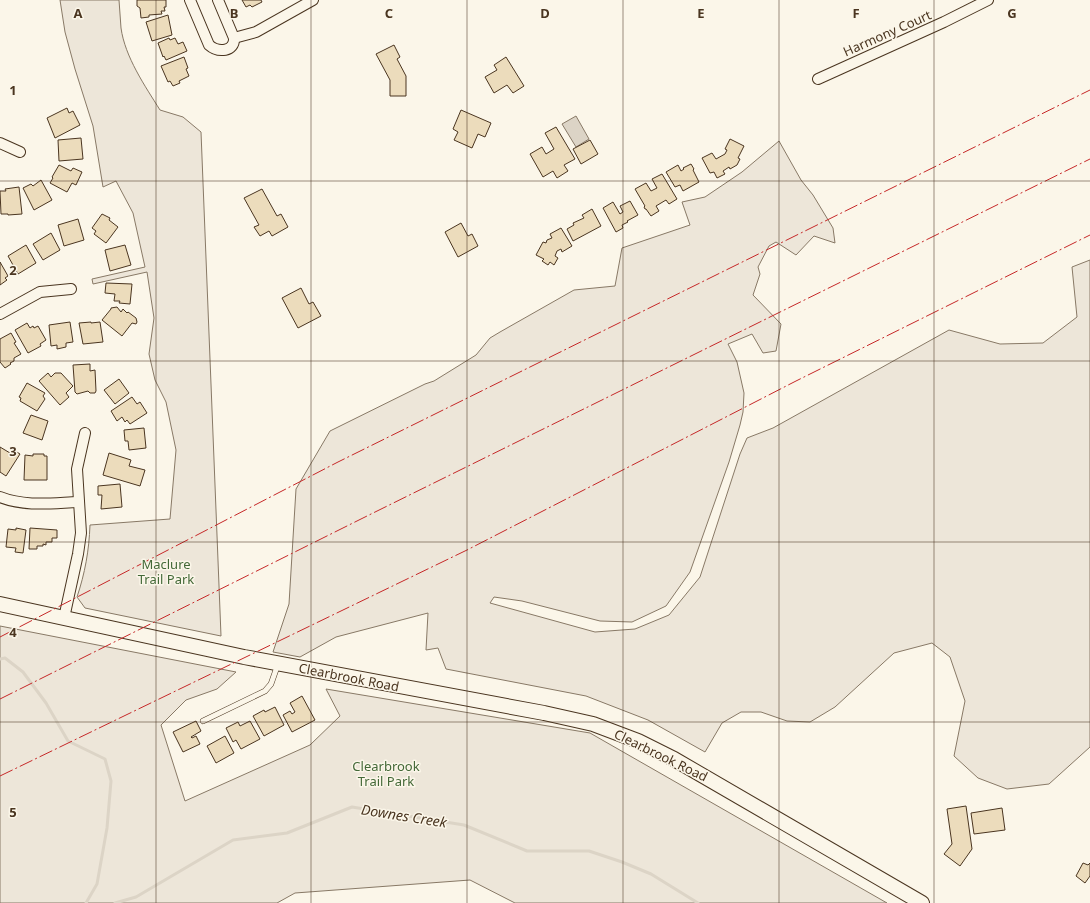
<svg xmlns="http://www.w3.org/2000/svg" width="1090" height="903" viewBox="0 0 1090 903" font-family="'Noto Sans',sans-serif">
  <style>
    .green { fill: #ede6d9; stroke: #887966 }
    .water { fill: #dcd4c6; stroke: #887966 }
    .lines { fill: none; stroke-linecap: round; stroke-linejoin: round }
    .stream { stroke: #dcd4c6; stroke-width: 3 }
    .building { fill: #ecdcbc; stroke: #4a3520 }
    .lane-casing { stroke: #4a3520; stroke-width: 6 }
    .street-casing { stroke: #4a3520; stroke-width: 12 }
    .secondary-casing { stroke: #4a3520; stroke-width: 16 }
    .lane { stroke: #fbf6e9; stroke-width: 5 }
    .street { stroke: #fbf6e9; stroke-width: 10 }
    .secondary { stroke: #fbf6e9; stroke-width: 14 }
    .power { stroke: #c62828; stroke-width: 1; stroke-dasharray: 14 3 2 3; stroke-linecap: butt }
    .grid { fill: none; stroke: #4a3520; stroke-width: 1; stroke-opacity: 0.55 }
    .labels { text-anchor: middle; stroke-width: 3; stroke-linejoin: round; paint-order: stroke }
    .street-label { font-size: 13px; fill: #4a3520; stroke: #fbf6e9 }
    .park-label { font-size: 13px; fill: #436837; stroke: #fbf6e9 }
    .water-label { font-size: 14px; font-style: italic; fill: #4a3520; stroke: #fbf6e9 }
    .grid-label { font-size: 13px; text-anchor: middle; font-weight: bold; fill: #4a3520; stroke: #fbf6e9; stroke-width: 3; stroke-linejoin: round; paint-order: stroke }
  </style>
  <rect width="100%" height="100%" fill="#fbf6e9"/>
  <g class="green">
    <path d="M60 0H119C120 9 120 19 121 28 125 57 145 86 160 110L183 117 201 132 221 636 85 608 77 597C85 573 89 551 90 525L170 519 176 450 166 402 155 380 149 354 154 318 147 272 93 284 92 279 145 267 133 213 116 181 103 187 93 126 75 69 65 32Z"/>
    <path d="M779 141 801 180 813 195 833 228 835 243 814 236 796 255 776 242 769 246 758 267 760 274 753 295 781 324 776 351 763 353 752 334 728 344 737 362 744 393 743 412 740 425 729 462 690 572 666 606 632 622 600 621 522 601 494 597 490 603 595 632 635 629 669 615 700 577 740 454 747 438 773 428 949 330 1000 344 1043 343 1077 317 1072 267 1090 260V747L1049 784 1007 789 978 778 954 756 965 701 950 657 932 643 894 653 835 707 810 722 787 721 761 712H741L722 723 705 752 648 720 586 696 446 669 438 648 426 650 428 613 336 637 300 657 273 652 289 604 296 489 330 431 425 384 434 381 476 355 490 338 500 332 574 290 615 286 622 248 690 225 682 202 705 197 742 172Z"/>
    <path d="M0 626 236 672 217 689 186 700 161 725 185 801 310 745 340 716 326 689 590 733 887 903H515L470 880 295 893 277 903H0Z"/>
  </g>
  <path class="water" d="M576 116 589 139 576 147 562 124Z"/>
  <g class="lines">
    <g class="stream">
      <path d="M0 659 5 658 23 672 46 703 68 741 105 759 111 781 107 828 97 884 86 903"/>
      <path d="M115 903 136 897 233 840 287 833 352 807 464 825 527 851H589L622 862 651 874 698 903"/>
    </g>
  </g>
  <g class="building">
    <path d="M137 0H166V7H164L165 11H161L162 14 149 15V17L141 18 140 8 137 6Z"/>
    <path d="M242 0H261L262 2 252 7 250 5 246 7Z"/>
    <path d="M168 15 172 35 152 41 146 22Z"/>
    <path d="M169 38 170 40 175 38 178 44 183 42 187 51 166 60 164 56 163 57 158 43Z"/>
    <path d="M394 45 400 57 397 59 406 76V96H390V80L376 54Z"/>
    <path d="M184 57 188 68 186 69 189 76 179 81 180 83 173 86 170 81 168 82 161 66Z"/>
    <path d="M506 57 524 86 513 93 507 85 494 93 485 77 497 70 494 65Z"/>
    <path d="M67 108 69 113 73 111 80 125 55 138 47 118Z"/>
    <path d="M461 110 491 123 485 137 478 134 472 148 454 140 458 132 453 129Z"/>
    <path d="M556 127 575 159 564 165 568 171 557 178 553 171 543 177 530 154 542 147 546 154 554 149 545 133Z"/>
    <path d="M81 138 83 159 59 161 58 140Z"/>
    <path d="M730 139 744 146 738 158 740 159 737 165 730 169 729 167 723 171 725 174 717 178 714 172 710 173 702 158 712 153 716 159 725 154 727 150 725 149Z"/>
    <path d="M590 140 598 154 581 164 573 149Z"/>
    <path d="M691 164 694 169 693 170 699 182 683 191 680 185 675 187 666 172 678 165 681 171 684 169 683 168Z"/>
    <path d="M59 165 71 171 73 168 82 172 76 185 72 183 67 192 50 183 53 178 52 177Z"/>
    <path d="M662 174 677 199 669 204 666 200 656 206 659 211 651 216 646 209H645L644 207 645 206 635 189 646 183 651 191 657 188 652 179Z"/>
    <path d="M41 180 52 200 34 210 23 188 31 184 33 186Z"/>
    <path d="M19 187 22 214 8 215V214H1L0 191H6L5 189Z"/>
    <path d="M262 189 277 216 281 214 288 227 272 236 269 231 260 236 254 227 259 225 244 198Z"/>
    <path d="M630 201 638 215 627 221 628 222 622 225 623 228 616 232 603 208 613 202 620 214 623 212 620 206Z"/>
    <path d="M592 209 601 226 573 241 567 229 574 225 573 223 584 218 582 215Z"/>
    <path d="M102 214 110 218 109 220 118 227 106 243 94 234 96 231 92 228Z"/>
    <path d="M78 219 84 240 64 246 58 225Z"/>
    <path d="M461 223 468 236 472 234 478 246 458 257 445 232Z"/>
    <path d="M561 228 572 246 562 252 561 249 557 251 555 256 558 258 554 265 550 262 548 265 542 261 544 259 536 255 543 242 546 243 547 240 552 238 550 234Z"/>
    <path d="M51 233 60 250 43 260 33 244Z"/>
    <path d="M26 245 36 263 18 274 8 256Z"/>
    <path d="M125 245 131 265 110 271 105 250Z"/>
    <path d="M0 262 8 276 5 278 7 280 0 285Z"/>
    <path d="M106 283 132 284 130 304 119 303 120 301H114L115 294 105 293Z"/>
    <path d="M301 288 309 304 313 302 321 316 298 328 282 298Z"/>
    <path d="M117 307 121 312 123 309 127 313 128 312 136 318 137 322 136 324 132 323 122 336 102 320 111 309V308Z"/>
    <path d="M70 322 73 342 66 343V347L57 349V345L51 346 49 325Z"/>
    <path d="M91 322V323L100 322 103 342 83 344 79 323Z"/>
    <path d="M27 323 30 328 33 326 34 328 38 326 46 340 40 344 41 346 28 353 15 330Z"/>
    <path d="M11 333 16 342 14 343 21 354 14 358V361L10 363 11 364 5 368 0 362V339Z"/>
    <path d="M90 364V371L95 370 96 391 95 393H90L88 391 77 394 75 392 73 365Z"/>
    <path d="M48 373 51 377 55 373H61L73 386 66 393 69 397 60 405 39 381Z"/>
    <path d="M119 379 129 393 115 404 104 390Z"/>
    <path d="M27 383 45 393 43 396 45 399 37 411 20 401 21 398 19 397Z"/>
    <path d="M132 397 137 404 140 402 147 413 130 424 127 420 125 422 122 417 117 421 111 411Z"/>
    <path d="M31 415 48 421 42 440 23 433Z"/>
    <path d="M144 428 146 448 129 450 128 441H125L124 430Z"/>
    <path d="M0 447 10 453 12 449 20 454 6 476 0 472Z"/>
    <path d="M109 453 131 460 129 466 145 470 140 486 103 475Z"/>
    <path d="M33 454H44V456H47V480H24L25 455 33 456Z"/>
    <path d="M120 484 122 507 101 509 102 495H98V486Z"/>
    <path d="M16 528 26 530 23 553 15 552 16 548 6 547 8 529 16 530Z"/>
    <path d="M30 528 57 530V538H52V542H46V545L43 544V546H37V549H29Z"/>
    <path d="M302 696 315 720 292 732 283 715 290 711 292 714 295 712 290 703Z"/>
    <path d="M275 707 284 725 264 736 253 716 264 710 265 712Z"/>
    <path d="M196 721 201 731 191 737 192 738 196 736 200 744 183 752 173 732Z"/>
    <path d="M250 721 260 739 241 749 236 740 233 742 226 728 238 722 240 726Z"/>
    <path d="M225 736 234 753 216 763 207 746Z"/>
    <path d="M966 806 972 849 960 866 944 854 952 844 947 809Z"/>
    <path d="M1002 808 1005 830 974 834 971 813Z"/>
    <path d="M1083 863 1088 865 1090 863V876L1085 883 1076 876Z"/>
  </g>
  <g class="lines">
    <defs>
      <path id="lane" d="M203 721 265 691 271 684 278 664"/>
      <g id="street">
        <path d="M190 0 209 45C218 53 235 52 234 38L218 0"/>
        <path d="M234 38 256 32 313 0"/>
        <path d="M818 79 944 22 988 0"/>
        <path d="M0 143 20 152"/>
        <path d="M0 314 40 292 71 289"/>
        <path d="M0 497C25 507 52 503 78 502"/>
        <path d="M64 618 78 554 81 533 77 469 85 433"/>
      </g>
      <path id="secondary" d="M0 604 244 657 544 713 593 724 638 741 674 759 922 903"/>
    </defs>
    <use href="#lane" class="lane-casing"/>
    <use href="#street" class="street-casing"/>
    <use href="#secondary" class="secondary-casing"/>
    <use href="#lane" class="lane"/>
    <use href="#street" class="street"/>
    <use href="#secondary" class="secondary"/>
    <g class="power">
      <path d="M0 637 338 462 1090 90"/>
      <path d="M0 699 365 517 1090 159"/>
      <path d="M0 776 467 550 796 381 1090 235"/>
    </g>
  </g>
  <path class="grid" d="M156 0V903M311 0V903M467 0V903M623 0V903M779 0V903M934 0V903M0 181H1090M0 361H1090M0 542H1090M0 722H1090"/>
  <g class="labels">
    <g class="street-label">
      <text transform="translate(887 33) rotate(-24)" y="5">Harmony Court</text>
      <text transform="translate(349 677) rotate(11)" y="5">Clearbrook Road</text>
      <text transform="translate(661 755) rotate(26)" y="5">Clearbrook Road</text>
    </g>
    <g class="park-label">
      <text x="166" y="569">Maclure<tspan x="166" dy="15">Trail Park</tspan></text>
      <text x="386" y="771">Clearbrook<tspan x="386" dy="15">Trail Park</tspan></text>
    </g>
    <g class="water-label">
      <text transform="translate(404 816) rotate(9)" y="5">Downes Creek</text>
    </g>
  </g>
  <g class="grid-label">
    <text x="78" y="18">A</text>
    <text x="234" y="18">B</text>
    <text x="389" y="18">C</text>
    <text x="545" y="18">D</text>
    <text x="701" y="18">E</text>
    <text x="856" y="18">F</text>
    <text x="1012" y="18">G</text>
    <text x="13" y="95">1</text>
    <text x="13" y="275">2</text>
    <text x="13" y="456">3</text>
    <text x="13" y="637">4</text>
    <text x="13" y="817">5</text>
  </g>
</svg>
